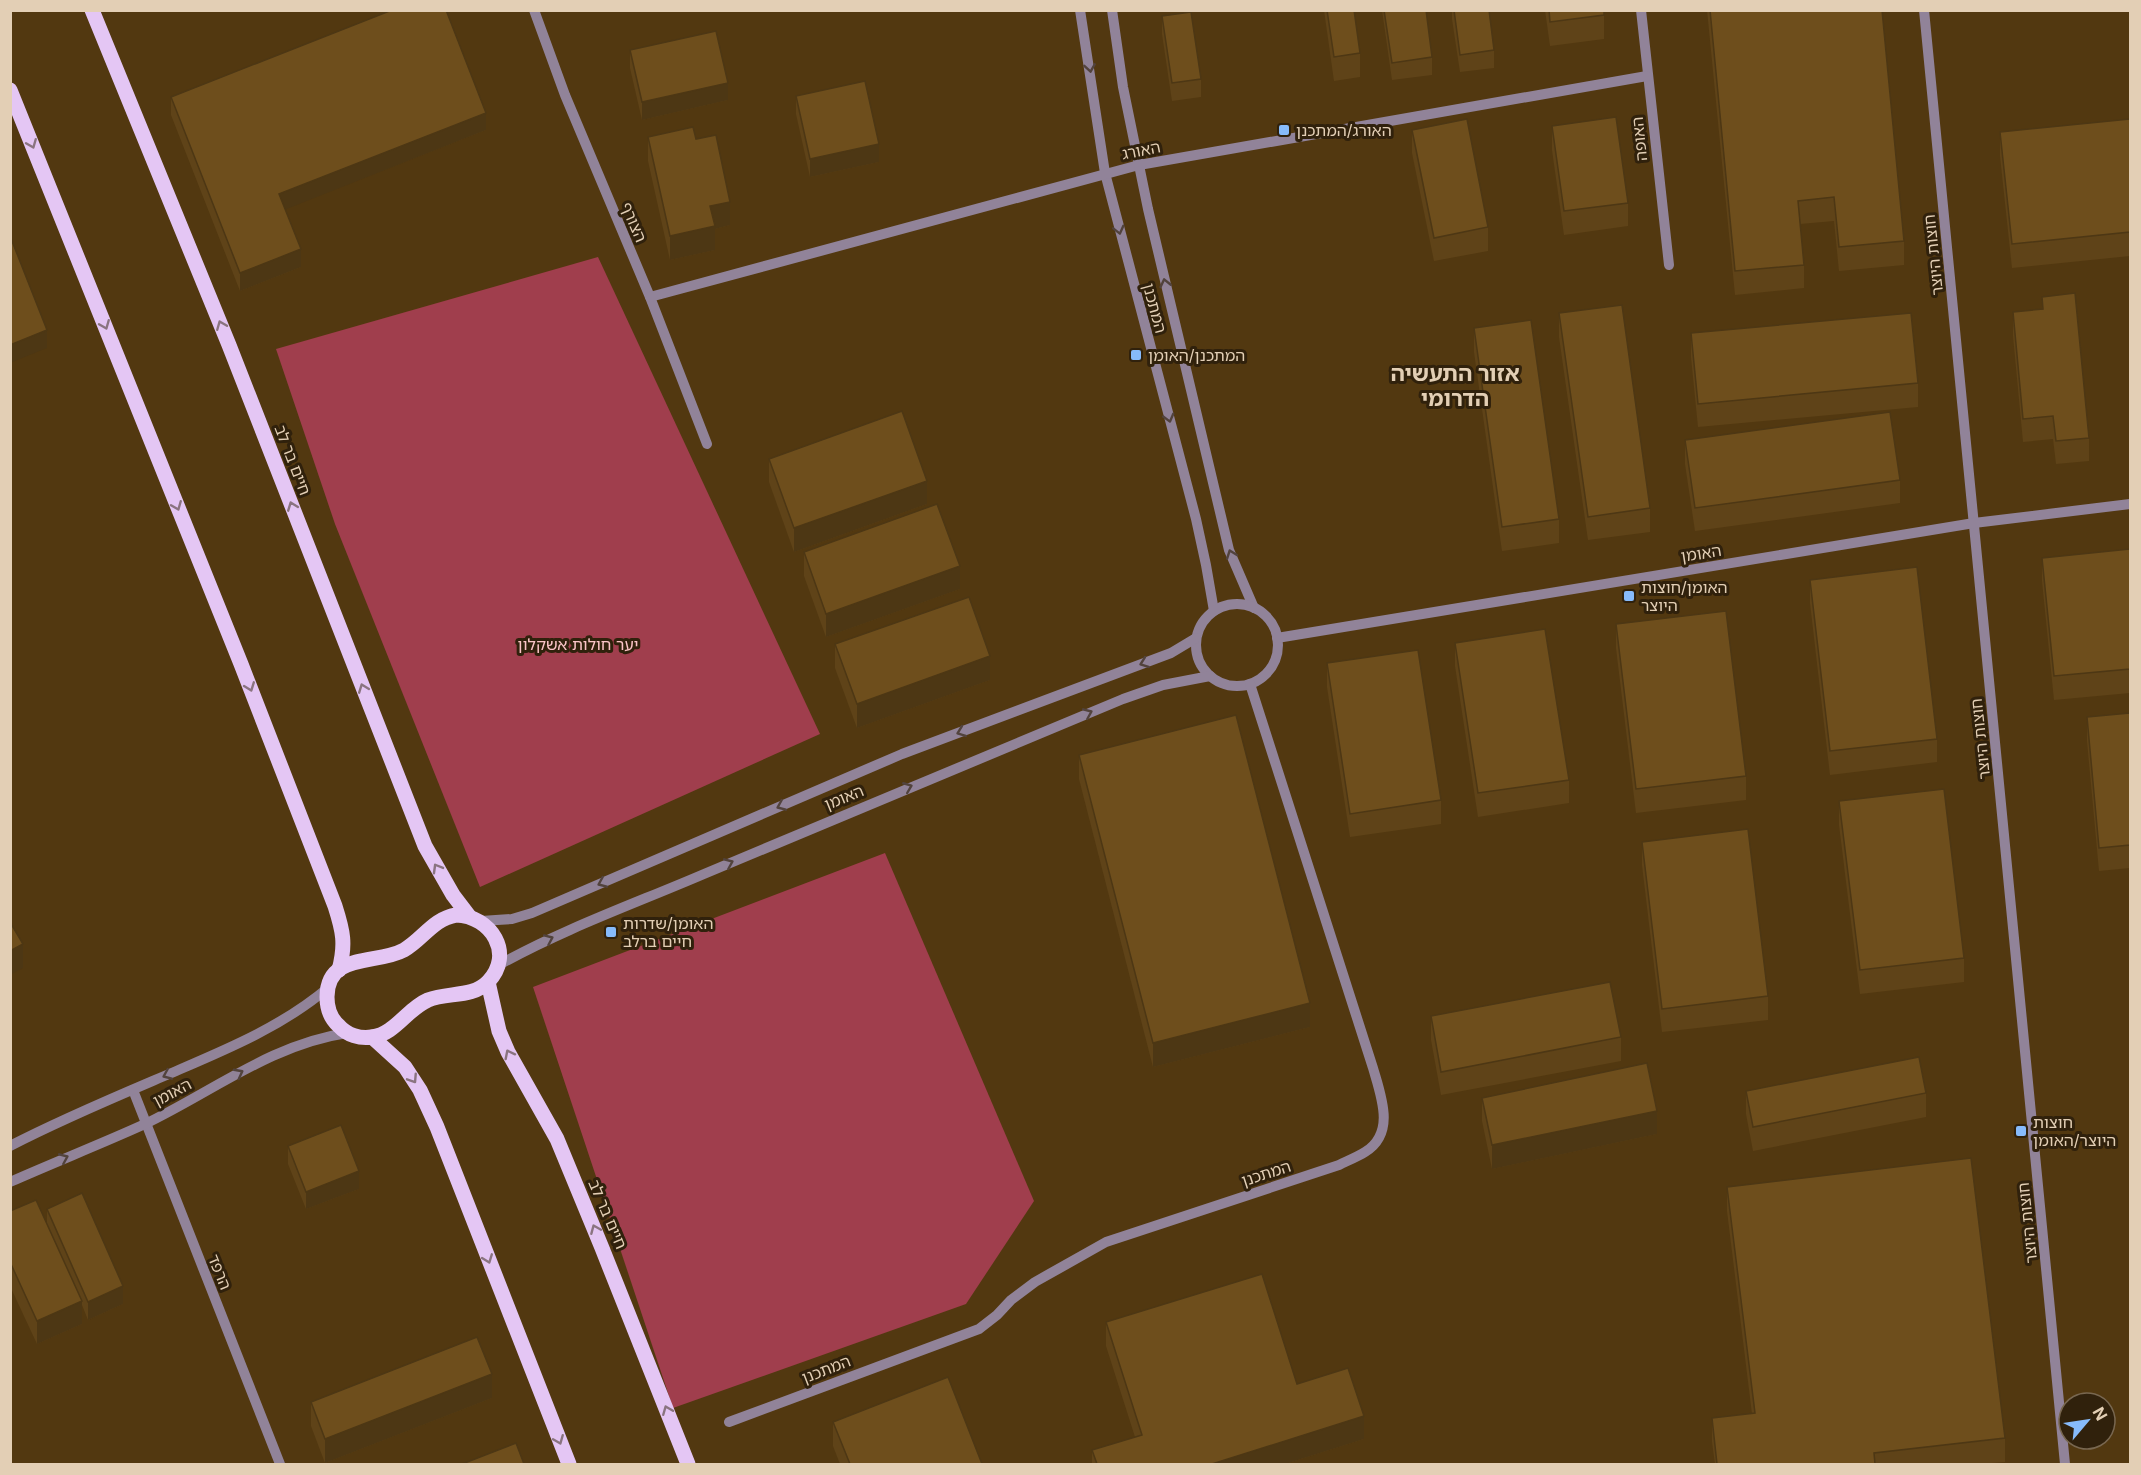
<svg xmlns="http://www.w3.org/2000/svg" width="2141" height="1475" viewBox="0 0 2141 1475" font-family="Inter,'Noto Sans Hebrew',sans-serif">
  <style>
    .forest { fill: #a03e4d }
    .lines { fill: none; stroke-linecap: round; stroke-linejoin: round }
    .minor { stroke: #918399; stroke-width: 10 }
    .major { stroke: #e4c6f4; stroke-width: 15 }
    .wall { fill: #5f4318 }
    .shaded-wall { fill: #4d3714 }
    .building { fill: #6e4e1c; stroke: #4d3714; stroke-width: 1.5 }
    .oneway { stroke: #52433d }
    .oneway2 { stroke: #8a7480 }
    .poi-dot { fill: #87bbfb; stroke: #30210c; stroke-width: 2 }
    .labels { text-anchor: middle; stroke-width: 6; stroke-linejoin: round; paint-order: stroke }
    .poi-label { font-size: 16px; fill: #e3cfb5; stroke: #30210c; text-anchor: start }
    .street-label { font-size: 16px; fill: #e3cfb5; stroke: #30210c }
    .park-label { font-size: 16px; fill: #fbc4c7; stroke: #30210c }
    .district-label { font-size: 22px; font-weight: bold; fill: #e3cfb5; stroke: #30210c }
  </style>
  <rect width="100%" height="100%" fill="#523810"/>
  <g class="forest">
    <path d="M598 257 820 734 480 887 335 524 276 349Z"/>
    <path d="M885 853 1034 1201 966 1304 673 1408 533 987Z"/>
  </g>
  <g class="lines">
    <g class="minor">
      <path d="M534 10 565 95 650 297 707 444"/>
      <path d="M1080 10 1105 173 1196 519 1206 565 1214 611"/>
      <path d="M1112 10 1123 87 1148 209 1229 550 1254 608"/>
      <path d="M1641 10 1669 265"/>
      <path d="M1924 10 2065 1464"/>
      <path d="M650 297 1139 165 1647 76"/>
      <circle cx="1237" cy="645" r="41"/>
      <path d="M1277 638 1974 523 2130 504"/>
      <path d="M481 921 512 919 532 913 902 754 1171 653 1196 638"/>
      <path d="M497 966C563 929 634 904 704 874 843 815 983 757 1123 699L1163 685 1210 676"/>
      <path d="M133 1090 280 1464"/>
      <path d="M10 1146C62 1119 115 1097 169 1074 225 1050 282 1027 329 987"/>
      <path d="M10 1182C55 1162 101 1144 145 1124 212 1092 272 1044 347 1033"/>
      <path d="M729 1422 979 1329 997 1315 1011 1300 1035 1282 1106 1242 1339 1165C1347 1161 1357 1157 1365 1152 1396 1133 1381 1096 1373 1068L1250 684"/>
    </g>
    <g class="major">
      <path d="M92 10 229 345 425 846 453 895 469 916"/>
      <path d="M10 90 241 664 335 906C343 931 346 944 339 970"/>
      <path d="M456 915C491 916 515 954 488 982 472 998 448 992 428 1000 407 1009 395 1034 372 1037 360 1039 347 1035 339 1026 331 1019 327 1008 327 997 327 952 377 965 404 950 423 939 433 919 456 915Z"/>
      <path d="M488 982 499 1031 508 1052 557 1139 602 1248 688 1464"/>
      <path d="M372 1037 405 1067 420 1090 437 1127 569 1464"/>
    </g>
  </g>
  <g class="wall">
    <path d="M1324 10H1354L1360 53V77L1334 81Z"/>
    <path d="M1382 10H1426L1432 57V75L1392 80Z"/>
    <path d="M1452 10H1489L1494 50V68L1460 72 1452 19Z"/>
    <path d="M1545 10H1604V39L1550 46Z"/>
    <path d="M1707 10H1882L1904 241V265L1839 271 1834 221 1800 224 1804 265V288L1735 295Z"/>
    <path d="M1162 16 1201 79V97L1172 101 1162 34Z"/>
    <path d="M630 50 728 100 642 120 630 68Z"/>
    <path d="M796 96 879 162 810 177 796 114Z"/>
    <path d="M171 97 486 130 285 209 301 267 240 291 171 115Z"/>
    <path d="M2130 119V256L2012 268 2000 156V132Z"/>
    <path d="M1552 126 1628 203V226L1564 235 1552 150Z"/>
    <path d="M1412 130 1488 227V251L1434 261 1412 153Z"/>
    <path d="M648 137 696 139 730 225 715 229V250L670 260 648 161Z"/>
    <path d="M2042 297 2089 438V461L2056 464 2053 439 2023 442 2013 336V312L2042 309Z"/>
    <path d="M1559 313 1650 508V532L1588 540 1559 337Z"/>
    <path d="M1474 328 1559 519V543L1502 551 1474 352Z"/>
    <path d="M1691 333 1918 383V407L1698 427 1691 357Z"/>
    <path d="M1685 440 1900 480V503L1695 531 1685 464Z"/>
    <path d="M769 459 927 504 794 552 769 482Z"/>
    <path d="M2130 549V693L2054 700 2042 581V558Z"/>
    <path d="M804 552 960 589 826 637 804 576Z"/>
    <path d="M1810 580 1937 739V762L1830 775 1810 603Z"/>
    <path d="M1616 624 1746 776V800L1636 813 1616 648Z"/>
    <path d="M1455 643 1569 780V803L1478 817 1455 666Z"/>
    <path d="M835 644 990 680 857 728 835 668Z"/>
    <path d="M1327 663 1441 800V824L1350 837 1327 687Z"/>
    <path d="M2130 713V868L2099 871 2087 741V717Z"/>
    <path d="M1079 755 1310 1027 1153 1067 1079 779Z"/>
    <path d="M1839 801 1964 958V982L1860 994 1839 825Z"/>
    <path d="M1642 842 1768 996V1020L1662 1032 1642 865Z"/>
    <path d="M1431 1016 1621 1037V1061L1441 1095 1431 1040Z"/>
    <path d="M1746 1091 1926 1093V1117L1753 1151 1746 1114Z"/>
    <path d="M1482 1098 1657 1134 1492 1169 1482 1121Z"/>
    <path d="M288 1146 359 1189 306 1209 288 1164Z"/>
    <path d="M1727 1187 2005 1438V1462L1980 1464H1715L1712 1442V1418L1752 1414 1727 1211Z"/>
    <path d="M47 1209 123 1304 88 1320 82 1305V1324L37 1344 10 1286V1211L47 1223Z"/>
    <path d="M1106 1322 1297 1384 1364 1439 1285 1464H1092V1450L1135 1437 1106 1346Z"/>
    <path d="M492 1398 325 1463 311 1426V1402Z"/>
    <path d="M833 1422 982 1464H840L833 1446Z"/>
  </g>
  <g class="shaded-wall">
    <path d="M728 83V100L642 120V102Z"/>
    <path d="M486 113V130L279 212V194Z"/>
    <path d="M879 144V162L810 177V159Z"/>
    <path d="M730 202V225L715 229V250L670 260V236L710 206Z"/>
    <path d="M301 249V267L240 291V273Z"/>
    <path d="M47 330V348L10 363V345Z"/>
    <path d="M927 481V504L794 552V528Z"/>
    <path d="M960 566V589L826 637V614Z"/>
    <path d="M990 656V680L857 728V704Z"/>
    <path d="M23 944V968L10 975V951Z"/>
    <path d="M1310 1003V1027L1153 1067V1043Z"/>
    <path d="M1657 1111V1134L1492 1169V1145Z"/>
    <path d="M359 1171V1189L306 1209V1192Z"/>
    <path d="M123 1286V1304L88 1320V1302Z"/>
    <path d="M82 1301V1324L37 1344V1321Z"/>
    <path d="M492 1374V1398L325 1463V1439Z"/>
    <path d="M1364 1416V1439L1285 1464H1212Z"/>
  </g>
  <g class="building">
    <path d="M392 10H446L486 113 279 194 301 249 240 273 171 97Z"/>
    <path d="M1327 10H1354L1360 53 1334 57Z"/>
    <path d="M1384 10H1426L1432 57 1392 63Z"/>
    <path d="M1454 10H1489L1494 50 1460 55Z"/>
    <path d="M1549 10H1604V15L1550 22Z"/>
    <path d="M1710 10H1882L1904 241 1839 247 1834 197 1798 201 1804 265 1735 271Z"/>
    <path d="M1191 12 1201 79 1172 83 1162 16Z"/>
    <path d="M716 31 728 83 642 102 630 50Z"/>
    <path d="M865 81 879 144 810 159 796 96Z"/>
    <path d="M1616 117 1628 203 1564 211 1552 126Z"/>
    <path d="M1467 119 1488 227 1434 238 1412 130Z"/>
    <path d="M2130 119V232L2012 244 2000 132Z"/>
    <path d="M693 127 696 139 716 135 730 202 710 206 715 226 670 236 648 137Z"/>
    <path d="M10 236 47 330 10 345Z"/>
    <path d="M2075 293 2089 438 2056 441 2053 416 2023 419 2013 312 2043 309 2042 297Z"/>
    <path d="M1622 305 1650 508 1588 517 1559 313Z"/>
    <path d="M1911 313 1918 383 1698 404 1691 333Z"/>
    <path d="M1531 320 1559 519 1502 527 1474 328Z"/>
    <path d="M902 411 927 481 794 528 769 459Z"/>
    <path d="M1890 412 1900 480 1695 508 1685 440Z"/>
    <path d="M937 504 960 566 826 614 804 552Z"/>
    <path d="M2130 549V669L2054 676 2042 558Z"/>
    <path d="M1917 567 1937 739 1830 751 1810 580Z"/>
    <path d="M969 597 990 656 857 704 835 644Z"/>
    <path d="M1726 611 1746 776 1636 789 1616 624Z"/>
    <path d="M1545 629 1569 780 1478 793 1455 643Z"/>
    <path d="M1418 650 1441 800 1350 814 1327 663Z"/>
    <path d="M2130 713V845L2099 848 2087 717Z"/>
    <path d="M1236 715 1310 1003 1153 1043 1079 755Z"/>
    <path d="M1944 789 1964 958 1860 970 1839 801Z"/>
    <path d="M1748 829 1768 996 1662 1009 1642 842Z"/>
    <path d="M10 922 23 944 10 951Z"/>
    <path d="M1610 982 1621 1037 1441 1072 1431 1016Z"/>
    <path d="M1919 1057 1926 1093 1753 1127 1746 1091Z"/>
    <path d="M1647 1063 1657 1111 1492 1145 1482 1098Z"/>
    <path d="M341 1125 359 1171 306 1192 288 1146Z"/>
    <path d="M1971 1158 2005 1438 1874 1453 1875 1464H1717L1712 1418 1755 1413 1727 1187Z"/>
    <path d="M82 1193 123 1286 88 1302 47 1209Z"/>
    <path d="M36 1200 82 1301 37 1321 10 1262V1211Z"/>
    <path d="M1262 1274 1297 1384 1348 1368 1364 1416 1212 1464H1097L1092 1450 1142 1435 1106 1322Z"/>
    <path d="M477 1337 492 1374 325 1439 311 1402Z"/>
    <path d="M948 1377 982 1464H850L833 1422Z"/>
    <path d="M516 1443 524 1464H462Z"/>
  </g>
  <defs><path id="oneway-chevron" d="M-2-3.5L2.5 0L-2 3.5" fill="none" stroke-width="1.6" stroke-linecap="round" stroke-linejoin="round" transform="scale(1.5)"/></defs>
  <g class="oneway">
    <use href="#oneway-chevron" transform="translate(1090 68) rotate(81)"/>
    <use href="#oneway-chevron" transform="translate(1119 230) rotate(76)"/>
    <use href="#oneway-chevron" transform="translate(1165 283) rotate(-103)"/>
    <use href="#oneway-chevron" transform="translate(1169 418) rotate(75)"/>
    <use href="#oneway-chevron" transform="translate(1231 554) rotate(-110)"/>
    <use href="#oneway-chevron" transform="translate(1144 663) rotate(160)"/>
    <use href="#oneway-chevron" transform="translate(1088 713) rotate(-23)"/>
    <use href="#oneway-chevron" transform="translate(961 732) rotate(159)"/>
    <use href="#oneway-chevron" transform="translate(908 787) rotate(-22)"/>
    <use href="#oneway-chevron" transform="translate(781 806) rotate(157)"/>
    <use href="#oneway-chevron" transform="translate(729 863) rotate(-23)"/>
    <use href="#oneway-chevron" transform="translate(602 883) rotate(157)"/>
    <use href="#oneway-chevron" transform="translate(549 939) rotate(-24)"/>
    <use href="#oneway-chevron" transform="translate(239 1073) rotate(-28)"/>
    <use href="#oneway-chevron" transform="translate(167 1075) rotate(157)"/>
    <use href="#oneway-chevron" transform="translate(64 1158) rotate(-23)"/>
  </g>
  <g class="oneway2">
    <use href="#oneway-chevron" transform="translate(32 144) rotate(68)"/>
    <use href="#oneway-chevron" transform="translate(105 325) rotate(68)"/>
    <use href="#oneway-chevron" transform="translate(221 325) rotate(-112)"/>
    <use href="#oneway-chevron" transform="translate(177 506) rotate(68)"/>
    <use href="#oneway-chevron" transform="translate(292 506) rotate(-111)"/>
    <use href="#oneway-chevron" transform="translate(250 687) rotate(69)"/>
    <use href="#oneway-chevron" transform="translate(363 688) rotate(-111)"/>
    <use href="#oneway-chevron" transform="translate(437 868) rotate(-120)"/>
    <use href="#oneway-chevron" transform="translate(509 1054) rotate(-117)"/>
    <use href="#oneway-chevron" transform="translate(413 1079) rotate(57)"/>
    <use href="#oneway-chevron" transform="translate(595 1229) rotate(-113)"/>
    <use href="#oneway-chevron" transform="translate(488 1259) rotate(69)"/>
    <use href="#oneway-chevron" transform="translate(667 1410) rotate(-112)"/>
    <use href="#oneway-chevron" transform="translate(559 1440) rotate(68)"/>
  </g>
  <g class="poi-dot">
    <rect x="1278" y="124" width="12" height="12" rx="3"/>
    <rect x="1130" y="349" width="12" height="12" rx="3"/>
    <rect x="1623" y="590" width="12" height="12" rx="3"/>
    <rect x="605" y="926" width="12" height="12" rx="3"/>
    <rect x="2015" y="1125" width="12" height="12" rx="3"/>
  </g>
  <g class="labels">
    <g class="poi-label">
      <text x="1296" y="136">האורג/המתכנן</text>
      <text x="1148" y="361">המתכנן/האומן</text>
      <text x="1641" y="593">האומן/חוצות<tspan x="1641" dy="18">היוצר</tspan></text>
      <text x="623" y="929">האומן/שדרות<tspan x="623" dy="18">חיים ברלב</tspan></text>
      <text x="2033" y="1128">חוצות<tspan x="2033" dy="18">היוצר/האומן</tspan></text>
    </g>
    <g class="street-label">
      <text transform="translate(1639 139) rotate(-96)" y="6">האופה</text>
      <text transform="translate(1141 150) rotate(-11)" y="6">האורג</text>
      <text transform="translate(634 222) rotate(67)" y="6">הצורף</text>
      <text transform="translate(1933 255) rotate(-96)" y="6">חוצות היוצר</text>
      <text transform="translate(1155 308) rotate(75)" y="6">המתכנן</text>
      <text transform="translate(293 460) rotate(69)" y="6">חיים בר לב</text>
      <text transform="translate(1701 553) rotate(-9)" y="6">האומן</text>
      <text transform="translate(1980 739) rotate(-96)" y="6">חוצות היוצר</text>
      <text transform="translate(844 797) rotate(-22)" y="6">האומן</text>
      <text transform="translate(172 1092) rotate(-28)" y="6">האומן</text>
      <text transform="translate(1266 1173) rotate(-18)" y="6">המתכנן</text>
      <text transform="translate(608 1214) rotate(67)" y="6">חיים בר לב</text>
      <text transform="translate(2027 1223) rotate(-96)" y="6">חוצות היוצר</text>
      <text transform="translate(220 1272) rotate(68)" y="6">הרפד</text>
      <text transform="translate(826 1369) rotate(-21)" y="6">המתכנן</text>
    </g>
    <g class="park-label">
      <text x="578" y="650">יער חולות אשקלון</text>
    </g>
    <g class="district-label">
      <text x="1455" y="381">אזור התעשיה<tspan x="1455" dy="25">הדרומי</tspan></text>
    </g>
  </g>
  <rect width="2141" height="1475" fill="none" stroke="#e3cfb5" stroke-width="24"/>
  <g transform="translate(2087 1421) rotate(61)"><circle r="28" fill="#30210c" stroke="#786750" stroke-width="1.5"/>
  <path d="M0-4.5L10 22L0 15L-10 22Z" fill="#87bbfb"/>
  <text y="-9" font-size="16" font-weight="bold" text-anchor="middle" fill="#e3cfb5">N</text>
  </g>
</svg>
